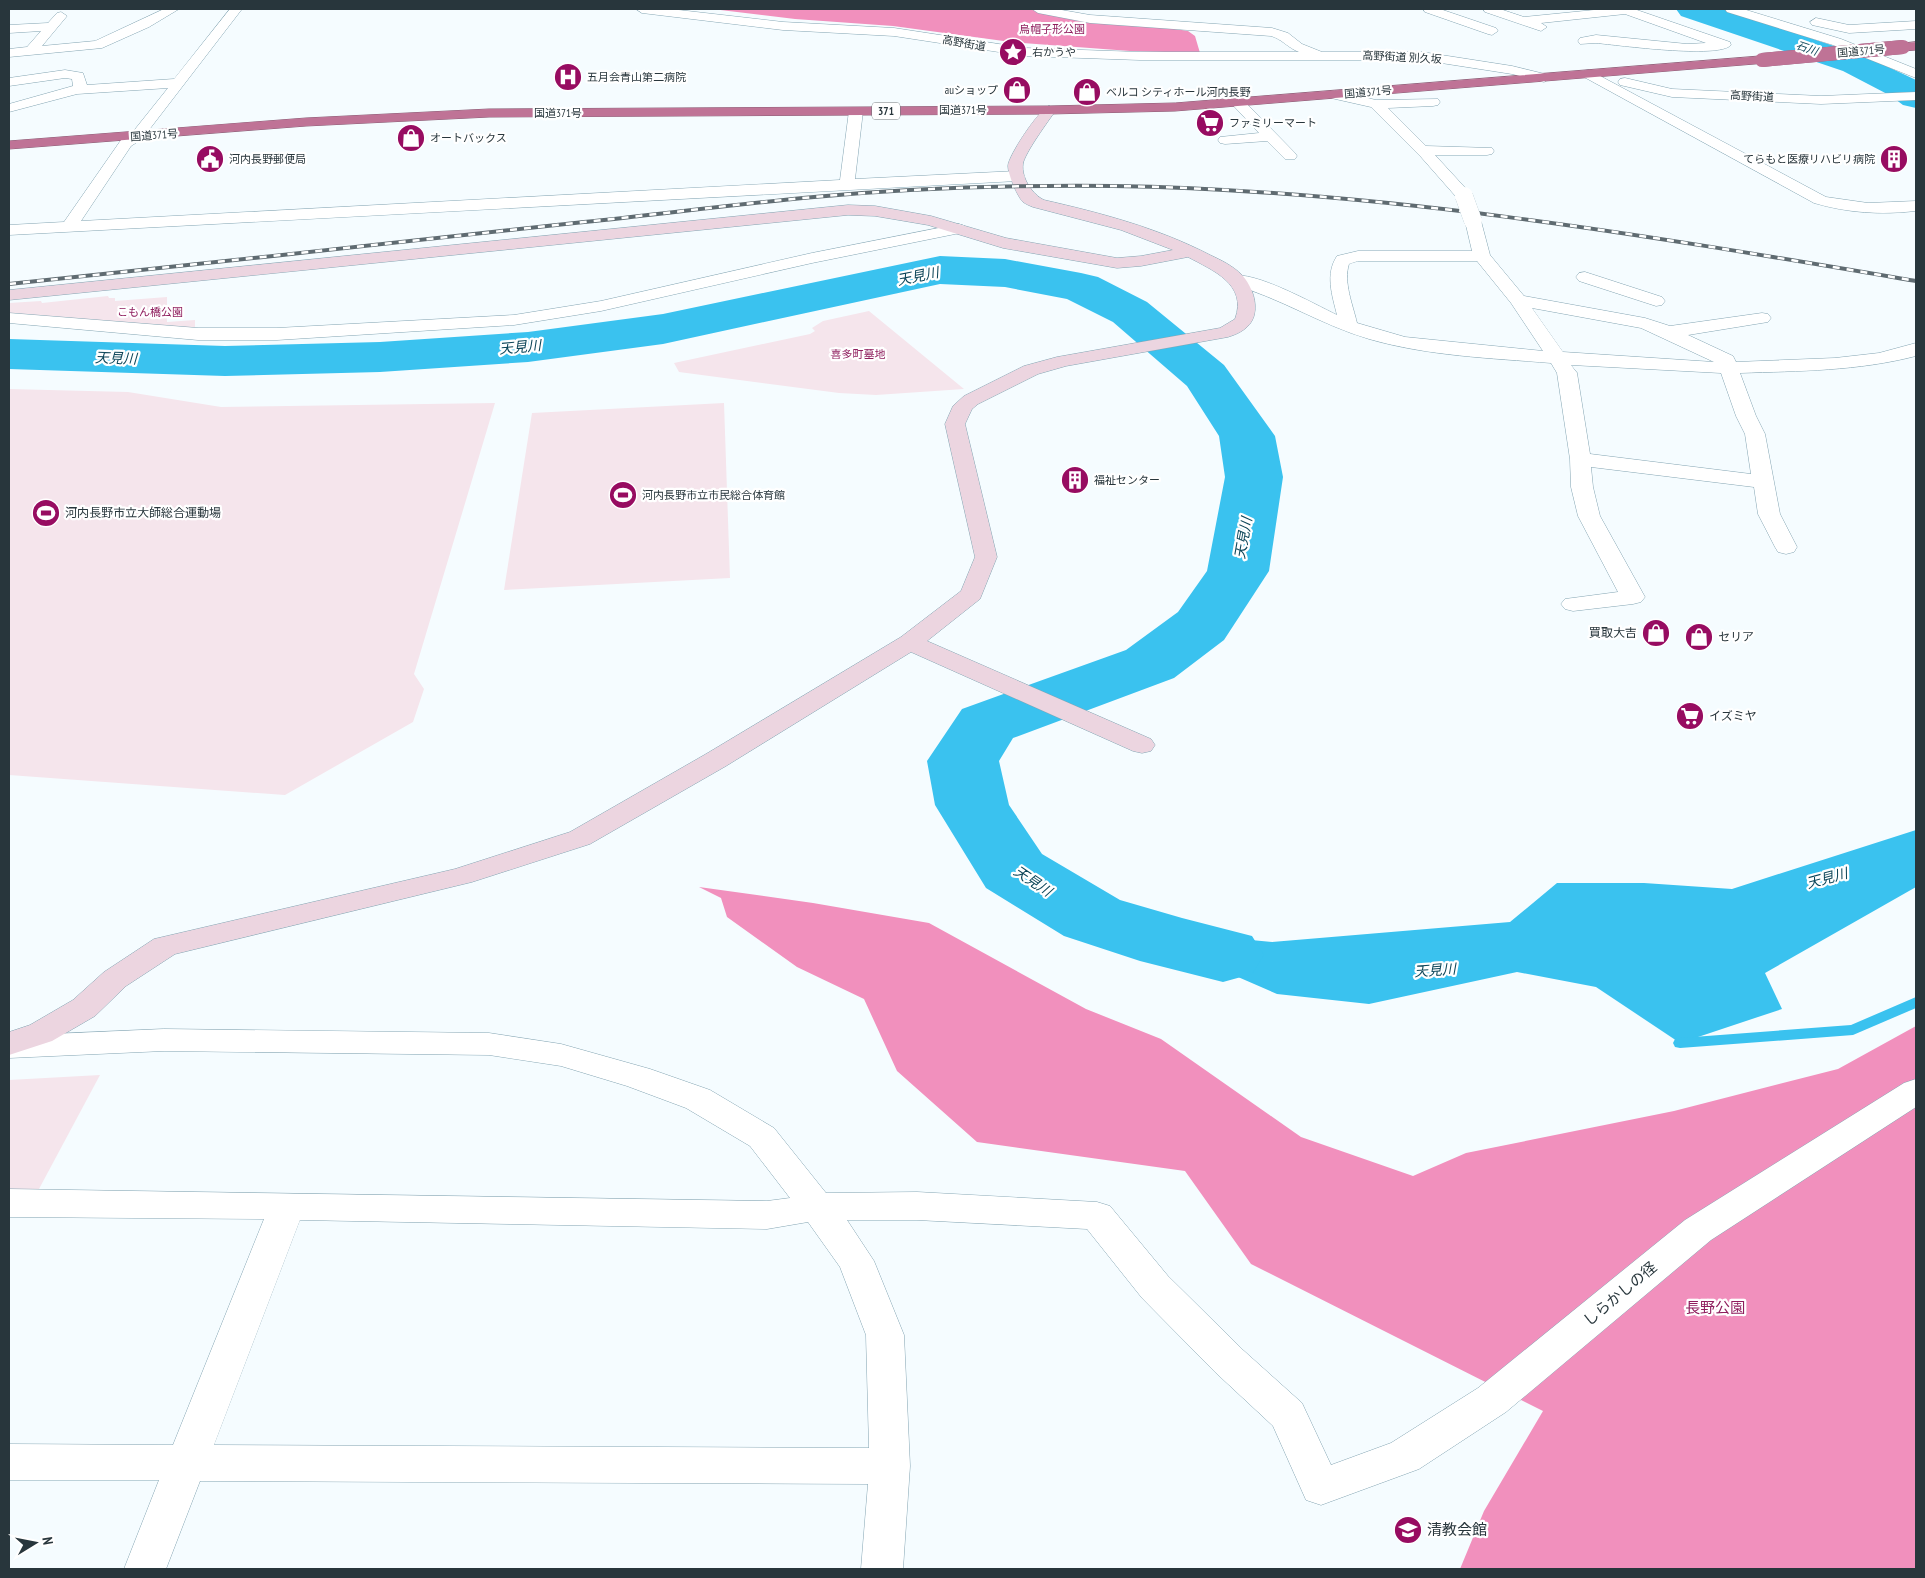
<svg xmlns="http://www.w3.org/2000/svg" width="1925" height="1578" viewBox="0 0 1925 1578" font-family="'PT Sans Narrow','Noto Sans JP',sans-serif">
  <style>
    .green { fill: #f5e5ec }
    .forest { fill: #f190bd }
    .water { fill: #3ac2ef }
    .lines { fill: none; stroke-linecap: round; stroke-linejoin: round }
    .stream { fill: #3ac2ef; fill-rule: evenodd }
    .river { fill: #3ac2ef; fill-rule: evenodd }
    .street-casing { stroke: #84a5b3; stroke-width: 1 }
    .secondary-casing { stroke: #84a5b3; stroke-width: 1 }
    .highway-casing { stroke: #8a5e76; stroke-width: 1 }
    .street { fill: #fff; fill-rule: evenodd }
    .secondary { fill: #ecd5e0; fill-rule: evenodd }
    .highway { fill: #bf7396; fill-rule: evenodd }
    .rail-casing { stroke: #5f6b71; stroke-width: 4 }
    .rail { stroke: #fff; stroke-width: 2.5; stroke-dasharray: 7; stroke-linecap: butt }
    .street-bridge-casing { stroke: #84a5b3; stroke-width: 18; stroke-linecap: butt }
    .highway-bridge-casing { stroke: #8a5e76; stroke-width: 14; stroke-linecap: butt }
    .street-bridge { stroke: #fff; stroke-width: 18 }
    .highway-bridge { stroke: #bf7396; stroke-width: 14 }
    .labels { text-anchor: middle; stroke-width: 4.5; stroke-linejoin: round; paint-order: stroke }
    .far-park-label { font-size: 11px; fill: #8f1e5e; stroke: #fff }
    .far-street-label { font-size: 11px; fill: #28363c; stroke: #fff }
    .far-water-label { font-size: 11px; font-style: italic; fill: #0d4659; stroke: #fff }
    .far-poi-label { font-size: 11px; fill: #28363c; stroke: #fff; text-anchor: start }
    .shield { fill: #fff; stroke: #687276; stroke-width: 1 }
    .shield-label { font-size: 11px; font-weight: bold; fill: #28363c }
    .poi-label { font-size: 12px; fill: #28363c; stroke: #fff; text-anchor: start }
    .water-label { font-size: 14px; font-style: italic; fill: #0d4659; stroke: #fff }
    .near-street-label { font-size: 15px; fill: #28363c; stroke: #fff }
    .near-park-label { font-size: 15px; fill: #8f1e5e; stroke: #fff }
    .near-poi-label { font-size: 15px; fill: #28363c; stroke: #fff; text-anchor: start }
  </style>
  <rect width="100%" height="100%" fill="#f5fcff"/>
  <g class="green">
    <path d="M108 296 109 298H115V301L167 297V322L195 320V330L9 314V303L41 301 42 303Z"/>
    <path d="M869 311 964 389 876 395 839 393 679 372 674 363 810 334 815 331 812 328 823 321Z"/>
    <path d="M9 389 128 392 221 407 495 403 414 674 424 689 413 722 285 795 9 775Z"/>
    <path d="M724 403 730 578 504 590 532 413Z"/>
    <path d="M100 1075 32 1202H9V1080Z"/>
  </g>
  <g class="forest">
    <path d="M712 9H1046L1188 31 1195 36 1200 53 1130 51 1011 42 893 26 795 19Z"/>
    <path d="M699 887 813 903 929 923 1086 1009 1161 1039 1301 1137 1413 1176 1466 1153 1674 1111 1838 1069 1916 1026V1569H1460L1484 1511 1543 1411 1251 1264 1185 1171 977 1142 897 1071 864 999 797 967 727 917 721 898Z"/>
  </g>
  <path class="water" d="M1916 830V887L1765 973 1782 1009 1680 1043 1596 987 1517 972 1369 1004 1277 994 1125 928 1272 942 1510 922 1557 883H1644L1732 889Z"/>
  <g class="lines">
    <path class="stream" d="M1916 997V1008L1853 1035 1680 1048 1675 1047 1673 1043 1675 1039 1680 1038 1851 1025Z"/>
    <g class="river">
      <path d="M1676 9H1723L1867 57 1916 80V108L1903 105 1891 96 1843 71 1681 16Z"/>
      <path d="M940 256 1005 259 1081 273 1098 277 1147 302 1224 365 1275 436 1283 477 1269 571 1224 640 1174 678 1013 738 999 761 1009 805 1042 854 1120 900 1182 918 1252 936 1264 955 1252 974 1223 982 1140 961 1064 936 986 888 935 805 927 761 962 709 1126 650 1178 612 1207 571 1225 477 1219 436 1187 386 1113 322 1067 299 1005 287 940 284 663 344 528 362 380 372 225 376 9 369V339L225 346 380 342 528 332 663 314Z"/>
    </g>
    <defs>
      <g id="street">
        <path d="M164 9H179L149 27 102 48 9 57V49L27 47 41 31 9 33V25L48 23 57 13 61 12 67 16 42 46 95 41Z"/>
        <path d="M230 9H242L142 139 131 146 81 221 840 180 849 111 851 108H861L863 111 855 179 1017 171 1022 173 1025 176 1022 179 1017 181 9 235V225L64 222 121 140 132 133 168 88 77 94 9 112V104L73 86 72 79 65 78 9 86V78L65 70 83 73 87 85 174 79Z"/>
        <path d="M636 9H670L783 22 894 28 1025 48 1140 52H1299C1288 48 1282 39 1271 36L1090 23 1038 13 1032 9H1056L1090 15 1272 28 1288 33 1302 44 1322 52H1422L1512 66 1549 75 1551 78 1544 82 1512 74 1422 60H1140L1025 56 894 36 783 30 642 13Z"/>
        <path d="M1423 9H1440L1496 28 1498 31 1492 35 1488 34 1425 12Z"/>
        <path d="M1483 9H1500L1524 17 1604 9H1634L1730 42 1731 45C1719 59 1618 45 1596 43L1580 44 1578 41 1580 38 1596 35 1687 44 1706 43 1625 14 1541 23 1547 27 1541 31 1485 12Z"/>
        <path d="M1725 9H1743L1841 39 1916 69V78L1833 45 1727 12Z"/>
        <path d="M1816 18 1849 25 1916 21V29L1849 33 1812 25 1810 22Z"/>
        <path d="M1589 70 1826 197 1868 203 1916 201V211C1881 215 1848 213 1814 203L1584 77 1582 74 1584 71Z"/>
        <path d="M1625 78 1672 89 1821 96 1916 92V100L1821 104 1672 97 1620 85 1618 82 1620 79Z"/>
        <path d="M1336 91 1376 100 1438 99 1440 102 1438 105 1433 106 1388 108 1426 146 1492 148 1494 151 1492 154 1487 155H1435L1470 193 1472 196 1470 199H1458L1421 157 1371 107 1331 98 1329 95Z"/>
        <path d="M1237 98 1242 99 1295 153 1297 156 1295 159H1285L1267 141 1225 144 1220 143 1218 140 1220 137 1259 133 1230 102Z"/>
        <path d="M1473 216 1479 218 1481 221 1490 255 1524 296 1645 318 1670 326 1762 313 1768 314 1771 318 1768 322 1688 335 1733 356 1736 362 1835 358 1879 353 1916 343V356C1858 371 1800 371 1740 373L1756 416 1765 434 1780 514 1797 547 1794 552 1786 554 1778 552 1775 547 1758 514 1754 487 1591 467 1593 487 1600 516 1645 597 1641 602 1633 604 1573 611 1565 609 1561 604 1565 599 1618 592 1578 516 1571 487 1570 459 1557 373 1551 363C1490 358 1428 356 1369 339 1321 325 1279 297 1231 284L1228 280 1231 276C1254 270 1314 304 1337 315 1332 295 1325 274 1337 256L1358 251H1472L1465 221 1467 218ZM1358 261H1477L1511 303 1543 351 1405 337 1357 323C1353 305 1343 282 1349 264ZM1532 308 1641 328 1714 362 1563 352ZM1571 365 1721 373 1736 416 1745 434 1751 474 1590 454 1577 373Z"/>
        <path d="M959 224 965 226 967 229 965 232 812 263 601 311 514 325 277 340H198L9 323V313L198 328H277L514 315 601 301 812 253Z"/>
        <path d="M1585 272 1662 297 1665 301 1662 305 1656 306 1579 281 1576 277 1579 273Z"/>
        <path d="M164 1029 489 1033 561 1044 650 1069 710 1090 774 1128 826 1193 917 1192 1097 1202 1110 1206 1168 1276 1243 1350 1302 1403 1331 1465 1391 1443 1478 1388 1685 1220 1904 1083 1916 1079V1107L1711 1240 1506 1412 1419 1469 1321 1505 1306 1500 1273 1426 1215 1372 1142 1298 1087 1229 917 1220H847L874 1261 904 1335 910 1466 903 1569H861L868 1484 200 1481 166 1569H124L159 1480H9V1444L173 1445 264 1219 9 1217V1189L767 1201 790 1198 750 1146 686 1108 627 1086 561 1066 489 1055 164 1051 9 1058V1036ZM300 1220 767 1229 808 1222 840 1267 866 1335 869 1448 214 1445Z"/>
      </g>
      <path id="secondary" d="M1049 106 1056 110C1049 120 1024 154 1023 164 1021 178 1033 195 1044 200 1101 213 1158 228 1210 255 1221 260 1233 266 1242 275 1250 284 1256 297 1255 310 1254 326 1241 333 1228 337L1066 366 1038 374 978 404 972 409 965 424 997 557 980 599 927 641 1151 739 1155 745 1151 751 1142 753 1133 751 911 652 726 766 590 844 472 882 175 954 126 986 95 1016 52 1041 9 1055V1032L30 1025 73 1000 104 972 154 939 455 869 570 832 706 754 901 637 961 591 975 557 945 424 953 406 964 396 1024 366 1057 357 1220 328 1235 319C1248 284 1212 270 1188 257L1141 266 1117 268 1003 248 928 225 875 216 848 215 9 300V290L848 205 875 206 931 216 1006 238 1117 258 1141 256 1173 250 1121 230 1033 207C1030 206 1026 204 1023 202 1017 196 1008 174 1008 166 1008 156 1040 108 1049 106Z"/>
      <g id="highway">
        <path d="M1916 42V50L1903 51 1897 47 1898 44Z"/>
        <path d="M1762 56 1769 60 1767 63 1175 111 1049 114 489 117 306 126 9 149V141L306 118 489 109 1049 106 1175 103Z"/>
      </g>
    </defs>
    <use href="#street" class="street-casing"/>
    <use href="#secondary" class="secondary-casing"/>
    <use href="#highway" class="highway-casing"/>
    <use href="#street" class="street"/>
    <use href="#secondary" class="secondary"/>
    <use href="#highway" class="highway"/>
    <defs>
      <path id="rail" d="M9 284C201 264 392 243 584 222 661 214 737 204 814 197 913 188 1013 185 1113 186 1383 190 1650 236 1916 281"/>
    </defs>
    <use href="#rail" class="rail-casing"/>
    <use href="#rail" class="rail"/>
    <defs>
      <path id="street-bridge" d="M1464 196 1473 221"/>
      <path id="highway-bridge" d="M1762 60 1903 47"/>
    </defs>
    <use href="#street-bridge" class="street-bridge-casing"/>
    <use href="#highway-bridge" class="highway-bridge-casing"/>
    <use href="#street-bridge" class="street-bridge"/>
    <use href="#highway-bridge" class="highway-bridge"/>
  </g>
  <defs>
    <symbol id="sight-disc" viewBox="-11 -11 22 22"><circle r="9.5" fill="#970c61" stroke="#fff"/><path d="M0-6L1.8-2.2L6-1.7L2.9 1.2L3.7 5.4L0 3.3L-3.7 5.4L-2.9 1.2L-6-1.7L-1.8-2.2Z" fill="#fff"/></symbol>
    <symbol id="hospital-disc" viewBox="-11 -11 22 22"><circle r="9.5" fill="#970c61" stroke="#fff"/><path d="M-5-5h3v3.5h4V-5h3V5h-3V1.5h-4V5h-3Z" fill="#fff"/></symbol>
    <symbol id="shop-disc" viewBox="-11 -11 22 22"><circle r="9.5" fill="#970c61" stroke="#fff"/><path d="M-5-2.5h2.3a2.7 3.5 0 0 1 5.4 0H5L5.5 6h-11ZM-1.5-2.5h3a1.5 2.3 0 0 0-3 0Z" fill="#fff"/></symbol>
    <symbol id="supermarket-disc" viewBox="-11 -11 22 22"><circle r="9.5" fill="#970c61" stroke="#fff"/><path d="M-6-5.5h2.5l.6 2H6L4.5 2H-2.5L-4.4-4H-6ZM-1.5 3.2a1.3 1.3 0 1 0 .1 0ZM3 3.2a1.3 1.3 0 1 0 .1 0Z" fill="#fff"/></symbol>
    <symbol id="civic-disc" viewBox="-11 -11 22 22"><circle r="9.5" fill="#970c61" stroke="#fff"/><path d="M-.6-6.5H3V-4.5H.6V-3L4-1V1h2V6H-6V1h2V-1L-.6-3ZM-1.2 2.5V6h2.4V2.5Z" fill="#fff"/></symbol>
    <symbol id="building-disc" viewBox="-11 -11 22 22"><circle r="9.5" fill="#970c61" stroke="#fff"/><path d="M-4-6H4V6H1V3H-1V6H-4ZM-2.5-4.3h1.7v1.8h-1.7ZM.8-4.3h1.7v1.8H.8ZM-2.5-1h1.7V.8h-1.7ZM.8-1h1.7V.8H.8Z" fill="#fff"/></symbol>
    <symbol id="stadium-disc" viewBox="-11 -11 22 22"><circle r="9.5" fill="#970c61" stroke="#fff"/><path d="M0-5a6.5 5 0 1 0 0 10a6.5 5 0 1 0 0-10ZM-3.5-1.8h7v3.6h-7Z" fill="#fff"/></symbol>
    <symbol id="school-disc" viewBox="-11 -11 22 22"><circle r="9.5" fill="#970c61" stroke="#fff"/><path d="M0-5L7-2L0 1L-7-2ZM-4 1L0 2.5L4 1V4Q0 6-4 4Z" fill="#fff"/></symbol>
  </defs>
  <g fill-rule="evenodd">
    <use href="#sight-disc" x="997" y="36" width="32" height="32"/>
    <use href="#hospital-disc" x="552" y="61" width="32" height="32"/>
    <use href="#shop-disc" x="1001" y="74" width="32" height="32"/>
    <use href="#shop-disc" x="1071" y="76" width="32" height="32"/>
    <use href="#supermarket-disc" x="1194" y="107" width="32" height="32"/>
    <use href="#shop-disc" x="395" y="122" width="32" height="32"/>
    <use href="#civic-disc" x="194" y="143" width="32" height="32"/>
    <use href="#building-disc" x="1878" y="143" width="32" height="32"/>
    <use href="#building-disc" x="1059" y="464" width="32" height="32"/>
    <use href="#stadium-disc" x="607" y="479" width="32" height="32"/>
    <use href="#stadium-disc" x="30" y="497" width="32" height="32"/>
    <use href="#shop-disc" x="1640" y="617" width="32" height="32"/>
    <use href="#shop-disc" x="1683" y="621" width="32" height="32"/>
    <use href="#supermarket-disc" x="1674" y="700" width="32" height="32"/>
    <use href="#school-disc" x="1392" y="1514" width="32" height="32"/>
  </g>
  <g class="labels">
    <g class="far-park-label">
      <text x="1052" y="33">烏帽子形公園</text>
      <text x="150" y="316">こもん橋公園</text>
      <text x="858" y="358">喜多町墓地</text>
    </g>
    <g class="far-street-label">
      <text transform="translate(964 43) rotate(10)" y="4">高野街道</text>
      <text transform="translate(1861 51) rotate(-5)" y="4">国道371号</text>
      <text transform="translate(1402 57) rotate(3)" y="4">高野街道 別久坂</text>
      <text transform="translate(1368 92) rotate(-5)" y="4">国道371号</text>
      <text transform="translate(1752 96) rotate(3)" y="4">高野街道</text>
      <text x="963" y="114">国道371号</text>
      <text x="558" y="117">国道371号</text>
      <text transform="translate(154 135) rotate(-4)" y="4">国道371号</text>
    </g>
    <g class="far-water-label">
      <text transform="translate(1807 48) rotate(19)" y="4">石川</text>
    </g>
    <g class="far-poi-label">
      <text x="1032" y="56">右かうや</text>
      <text x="587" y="81">五月会青山第二病院</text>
      <text x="998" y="94" text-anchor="end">auショップ</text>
      <text x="1106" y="96">ベルコ シティホール河内長野</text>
      <text x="1229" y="127">ファミリーマート</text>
      <text x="430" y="142">オートバックス</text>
      <text x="229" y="163">河内長野郵便局</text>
      <text x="1875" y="163" text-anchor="end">てらもと医療リハビリ病院</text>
      <text x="1094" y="484">福祉センター</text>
      <text x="642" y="499">河内長野市立市民総合体育館</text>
    </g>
    <rect class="shield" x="872" y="102.5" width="28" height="17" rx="4"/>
    <g class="shield-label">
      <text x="886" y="115">371</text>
    </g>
    <g class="poi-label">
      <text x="65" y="517">河内長野市立大師総合運動場</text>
      <text x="1637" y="637" text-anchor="end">買取大吉</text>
      <text x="1718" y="641">セリア</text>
      <text x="1709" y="720">イズミヤ</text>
    </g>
    <g class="water-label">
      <text transform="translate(918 276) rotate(-11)" y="5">天見川</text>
      <text transform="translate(520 347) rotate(-5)" y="5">天見川</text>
      <text transform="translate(116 358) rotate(2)" y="5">天見川</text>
      <text transform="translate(1243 538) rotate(-80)" y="5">天見川</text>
      <text transform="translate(1827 878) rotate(-15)" y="5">天見川</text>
      <text transform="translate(1033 881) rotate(34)" y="5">天見川</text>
      <text transform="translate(1435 970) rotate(-4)" y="5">天見川</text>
    </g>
    <g class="near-street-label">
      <text transform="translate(1620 1294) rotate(-40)" y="5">しらかしの径</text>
    </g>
    <g class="near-park-label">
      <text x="1715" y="1313">長野公園</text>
    </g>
    <g class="near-poi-label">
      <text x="1427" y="1535">清教会館</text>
    </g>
  </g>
  <rect width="1925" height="1578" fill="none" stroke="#28363c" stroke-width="20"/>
  <g transform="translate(35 1543) rotate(80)" stroke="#ffffff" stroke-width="4" paint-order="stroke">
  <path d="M0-4L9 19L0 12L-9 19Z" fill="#28363c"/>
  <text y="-8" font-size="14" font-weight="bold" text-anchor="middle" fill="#28363c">N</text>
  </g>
</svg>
